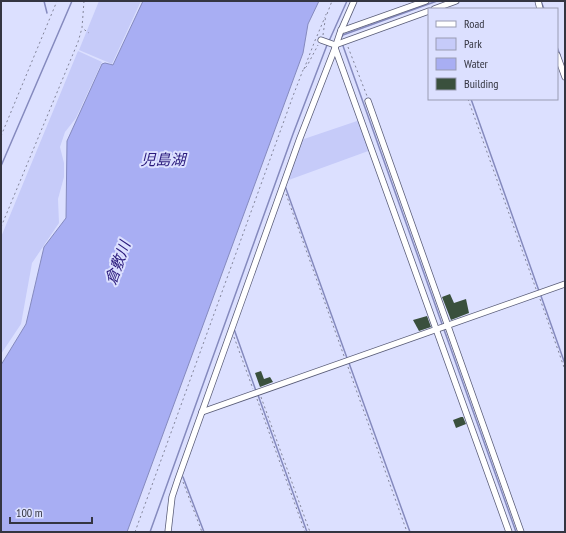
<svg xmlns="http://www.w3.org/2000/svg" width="566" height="533" viewBox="0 0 566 533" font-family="'PT Sans Narrow','Noto Sans JP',sans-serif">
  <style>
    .green { fill: #c6cbf9 }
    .water { fill: #a8aef3; stroke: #858abe }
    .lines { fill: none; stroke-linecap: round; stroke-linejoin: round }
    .stream { stroke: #858abe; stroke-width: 1.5 }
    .building { fill: #3a503d }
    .street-casing { stroke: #595c77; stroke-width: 7 }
    .path { stroke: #828499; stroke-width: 1; stroke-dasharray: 2 3; stroke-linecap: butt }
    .street { stroke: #fff; stroke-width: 5.5 }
    .labels { text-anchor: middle; stroke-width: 4; stroke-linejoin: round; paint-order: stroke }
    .water-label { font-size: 15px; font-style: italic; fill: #29197b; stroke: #dce0ff }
  </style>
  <rect width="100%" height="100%" fill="#dce0ff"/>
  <g class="green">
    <path d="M99 1H141L112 64 79 50Z"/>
    <path d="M78 51 102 62 76 118 65 132 60 147 64 163V177L58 199 59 223 32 263 21 324 1 354V237Z"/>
    <path d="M360 120 371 150 286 181 301 140Z"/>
  </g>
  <path class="water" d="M143 1H319L308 24 303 53 127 532H1V365L26 324 44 247 66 218 67 141 102 64 105 63 113 65Z"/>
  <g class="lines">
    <g class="stream">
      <path d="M44 1 47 13"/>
      <path d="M541 1 544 9"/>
      <path d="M341 38 343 35 437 1"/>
      <path d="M329 41 347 1"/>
      <path d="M342 43 516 532"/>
      <path d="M557 47 560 55"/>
      <path d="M471 99 539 291"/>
      <path d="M1 166 72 1"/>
      <path d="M285 186 347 358"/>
      <path d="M541 296 565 364"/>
      <path d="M234 329 256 391"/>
      <path d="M349 363 410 532"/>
      <path d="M258 395 307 532"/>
      <path d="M183 477 204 532"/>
      <path d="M150 532 293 134 327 45"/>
    </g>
  </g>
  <g class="building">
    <path d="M450 294 454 303 466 299 469 313 451 320 442 297Z"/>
    <path d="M427 316 431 327 419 331 413 320Z"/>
    <path d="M261 371 264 379 270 377 273 382 260 387 255 373Z"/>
    <path d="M461 417H463L466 424 456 428 453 420Z"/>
  </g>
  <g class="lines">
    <defs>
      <g id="street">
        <path d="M354 1 340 33 335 48 509 532"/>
        <path d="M538 1 540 9"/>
        <path d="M434 9 456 1"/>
        <path d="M341 30H344L426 1"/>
        <path d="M321 40 335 45 429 11"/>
        <path d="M557 55 565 77"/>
        <path d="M368 101 521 532"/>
        <path d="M202 412 565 284"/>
        <path d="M168 532 172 497 178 479 300 138 335 48"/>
      </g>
    </defs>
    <use href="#street" class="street-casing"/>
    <g class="path">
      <path d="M84 1 82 28 89 33"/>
      <path d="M327 14 332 1"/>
      <path d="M323 35 326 14"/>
      <path d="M317 36 325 17"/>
      <path d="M348 47 367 96"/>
      <path d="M304 69 316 38"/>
      <path d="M468 99 536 289"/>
      <path d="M1 136 57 1"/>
      <path d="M286 194 344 356"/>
      <path d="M1 227 78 42 82 28"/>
      <path d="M540 299 565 370"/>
      <path d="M234 337 253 389"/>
      <path d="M348 367 407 532"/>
      <path d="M261 397 310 532"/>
      <path d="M257 399 305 532"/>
      <path d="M183 482 202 532"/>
      <path d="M135 532 293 96 303 70 307 66 318 45"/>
    </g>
    <use href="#street" class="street"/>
  </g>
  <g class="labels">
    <g class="water-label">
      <text x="163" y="165">児島湖</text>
      <text transform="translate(118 263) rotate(-70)" y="5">倉敷川</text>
    </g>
  </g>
  <rect width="566" height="533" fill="none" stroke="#343541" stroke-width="4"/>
  <rect x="428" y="8" width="130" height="92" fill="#dce0ff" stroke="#999cb3"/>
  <rect x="436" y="21" width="20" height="6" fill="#ffffff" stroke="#999cb3"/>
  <text x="464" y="28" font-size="12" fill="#343541">Road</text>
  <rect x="436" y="38" width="20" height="12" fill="#c6cbf9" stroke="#999cb3"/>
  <text x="464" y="48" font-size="12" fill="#343541">Park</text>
  <rect x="436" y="58" width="20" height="12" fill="#a8aef3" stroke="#999cb3"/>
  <text x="464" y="68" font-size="12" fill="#343541">Water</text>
  <rect x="436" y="78" width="20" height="12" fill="#3a503d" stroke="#999cb3"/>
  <text x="464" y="88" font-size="12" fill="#343541">Building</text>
  <path d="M10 517v6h82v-6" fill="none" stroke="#343541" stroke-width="2"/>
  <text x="16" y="517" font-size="12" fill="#343541" stroke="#dce0ff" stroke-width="3" paint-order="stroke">100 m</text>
</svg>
